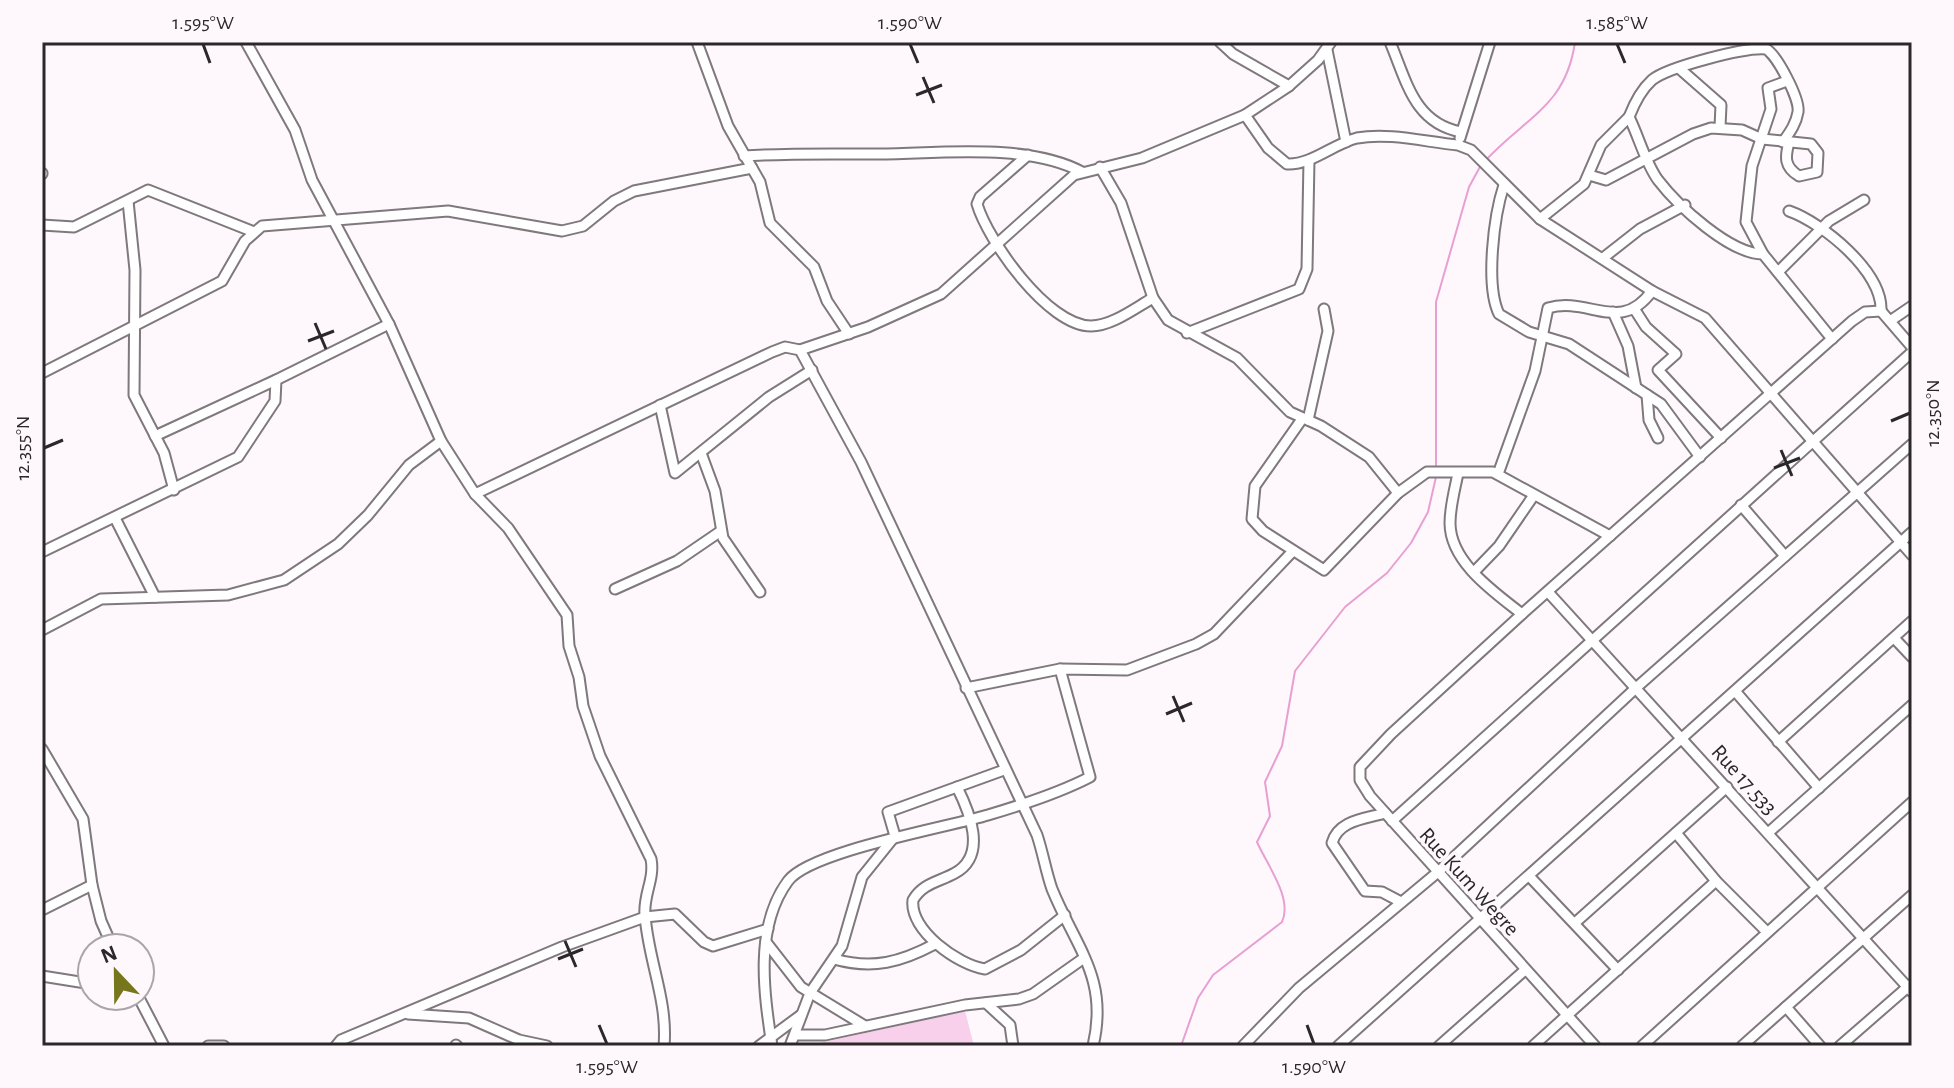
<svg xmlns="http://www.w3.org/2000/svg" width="1954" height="1088" viewBox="0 0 1954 1088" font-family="'Alegreya Sans',sans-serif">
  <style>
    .green { fill: #f8d0ec }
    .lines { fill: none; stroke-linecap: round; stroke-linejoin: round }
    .stream { stroke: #e89fd3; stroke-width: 2 }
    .street-casing { stroke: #7f787d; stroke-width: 13 }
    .street { stroke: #fff; stroke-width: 9 }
    .ticks { fill: none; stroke: #2b282a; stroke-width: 3 }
    .labels { text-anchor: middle; stroke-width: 7; stroke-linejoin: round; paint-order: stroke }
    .street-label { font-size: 22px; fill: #2b282a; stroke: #fef8fc }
    .neatline { fill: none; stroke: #2b282a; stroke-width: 3 }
    .ticks-label { font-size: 20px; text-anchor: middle; fill: #2b282a }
  </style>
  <rect width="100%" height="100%" fill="#fef8fc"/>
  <path class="green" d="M965 1011 974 1046H806Z"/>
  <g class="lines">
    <g class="stream">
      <path d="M1485 161C1524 118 1566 107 1575 42"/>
      <path d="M1436 467V302L1469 187 1481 165"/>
      <path d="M1181 1046 1198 998 1213 975 1282 922C1293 898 1267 865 1257 842L1270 816 1265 782 1282 746 1295 671 1345 607 1387 573 1411 543 1428 512 1436 477"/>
    </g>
    <defs>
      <g id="street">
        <path d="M246 42 295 130 312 180 389 324 441 441 475 494 772 352 785 347 800 350 861 462 1037 835C1043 853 1046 872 1052 889 1076 948 1109 978 1093 1046"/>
        <path d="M697 42 728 126 760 182 770 223 814 267 827 301 849 334"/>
        <path d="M1220 42 1233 54 1289 86"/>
        <path d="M1390 42C1407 82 1414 123 1461 132"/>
        <path d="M1327 50 1346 142"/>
        <path d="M1680 69 1721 105 1720 127"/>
        <path d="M1787 81 1768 88 1771 109 1752 166 1746 222 1763 254 1832 339"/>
        <path d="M1245 115 1268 148 1287 164C1312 165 1333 144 1357 138 1388 132 1426 142 1458 145L1471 150 1540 219 1652 291 1705 318 1912 555"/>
        <path d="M1460 138 1490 42"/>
        <path d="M1028 155 980 197 977 204C988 241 1048 326 1091 326 1112 326 1135 308 1153 298"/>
        <path d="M744 156C788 153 831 154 874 154 936 154 1026 142 1082 172"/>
        <path d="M1100 167 1121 203 1153 298 1168 320 1237 358 1290 412 1321 426 1369 457 1398 493 1427 472H1493L1610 536"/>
        <path d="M42 173V174"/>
        <path d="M1589 175 1606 180 1693 134 1711 128 1742 130 1762 139 1811 144 1818 153 1817 172 1799 176C1784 167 1785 157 1789 142"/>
        <path d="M1504 185C1494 215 1485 285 1499 314L1529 332 1569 344 1661 404 1700 457"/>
        <path d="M128 201 135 270 134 395 164 453 174 490"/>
        <path d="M1789 211C1823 223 1883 272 1881 311"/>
        <path d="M1540 219 1584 184 1601 145 1629 117"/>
        <path d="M42 225 74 227 148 190 254 232"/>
        <path d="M1763 254C1730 254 1678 206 1658 180 1645 162 1639 137 1629 117 1634 104 1642 89 1652 80 1668 67 1745 47 1766 49 1777 55 1800 99 1798 112 1796 124 1790 132 1783 142"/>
        <path d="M1603 258 1640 229 1685 205"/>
        <path d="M1778 272 1829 221 1864 200"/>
        <path d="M1635 310 1646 327 1676 354 1658 370 1721 438"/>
        <path d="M1881 311 1912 347"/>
        <path d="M1613 312 1628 346 1636 388"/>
        <path d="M1890 321 1912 306"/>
        <path d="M1187 333 1299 289 1307 269 1309 160"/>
        <path d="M800 350 868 327 941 294 1074 175 1142 158 1245 115 1289 86 1318 60 1331 42"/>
        <path d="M42 373 222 281 245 241 262 226 448 211 562 231 583 226 614 201 634 191 752 168"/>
        <path d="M1647 395 1649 420 1658 438"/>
        <path d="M660 405 675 473 769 397 812 370"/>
        <path d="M1302 419 1255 486 1252 519 1263 531 1324 570 1398 493"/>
        <path d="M1308 420 1328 331 1324 309"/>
        <path d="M155 436 276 380"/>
        <path d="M701 453 715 491 723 538 760 592"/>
        <path d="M1458 473C1455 489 1450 506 1450 523 1450 562 1494 592 1522 614"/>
        <path d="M1498 474 1535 371 1548 308C1589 296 1620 335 1652 291"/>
        <path d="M475 494 508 528 567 615 569 646 579 677 583 706 600 756 651 859C655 879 643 895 645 915 648 960 668 1000 664 1046"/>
        <path d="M1741 505 1785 556"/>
        <path d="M115 518 155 597"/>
        <path d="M42 552 238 457 275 401 276 380 389 324"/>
        <path d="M1474 572 1499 546 1534 495"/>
        <path d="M615 589 677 561 721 531"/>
        <path d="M1548 592 1912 992"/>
        <path d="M42 630 101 599 228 595 284 580 338 544 368 515 409 465 441 441"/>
        <path d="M1894 638 1912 657"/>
        <path d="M966 688 1060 669 1127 670 1196 644 1214 634 1293 551"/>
        <path d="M1735 691 1819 788"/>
        <path d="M1778 742 1912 621"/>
        <path d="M42 749 83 819 92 885 101 921 113 948"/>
        <path d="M957 787C969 811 988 855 955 873 939 882 923 883 913 900 909 930 958 965 985 969L1021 950 1065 915"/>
        <path d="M1385 813C1365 819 1338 820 1332 843L1365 891 1382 892 1401 902"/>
        <path d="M1392 821 1912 352"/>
        <path d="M1676 833 1716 881 1766 931"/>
        <path d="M1768 833 1912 705"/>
        <path d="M1530 877 1618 970"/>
        <path d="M42 910 92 885"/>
        <path d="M1576 922 1727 787"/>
        <path d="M766 942 801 987 865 1026"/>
        <path d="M834 959C873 970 901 962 935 944"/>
        <path d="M42 976 92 984"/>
        <path d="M138 996 164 1046"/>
        <path d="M986 1003 1010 1025 1013 1046"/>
        <path d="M1786 1007 1820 1046"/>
        <path d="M408 1014 469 1018 519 1040 547 1046"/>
        <path d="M795 1035H825L965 1005 1019 999 1033 994 1084 958"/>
        <path d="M456 1045 457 1046"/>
        <path d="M208 1046H224"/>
        <path d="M336 1046 341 1040 562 947 645 917 675 914 704 942 713 946 768 929"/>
        <path d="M759 1046 801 1015"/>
        <path d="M772 1046C764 993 754 927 788 881 810 851 949 827 988 815 1022 805 1059 793 1090 777L1060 669"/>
        <path d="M790 1046 810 993 842 946 862 877 895 836 888 812 1004 770"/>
        <path d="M1243 1046 1299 988 1438 872 1637 687 1912 444"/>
        <path d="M1338 1046 1912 532"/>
        <path d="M1439 1046 1525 970"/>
        <path d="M1533 1046 1716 881"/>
        <path d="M1595 1046 1370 796 1360 780V767L1391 734 1522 614 1852 321 1865 312 1881 311"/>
        <path d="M1642 1046 1912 802"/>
        <path d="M1742 1046 1912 895"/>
        <path d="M1840 1046 1910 985"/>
      </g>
    </defs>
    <use href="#street" class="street-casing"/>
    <use href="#street" class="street"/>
  </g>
  <path class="ticks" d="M203 44 210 63M910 44 918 63M1617 44 1625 63M923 77 934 103M916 95 942 85M315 323 326 349M308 341 334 331M1891 421 1910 413M44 448 63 440M1781 450 1792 476M1774 468 1800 458M1173 696 1184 722M1166 714 1192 703M565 941 576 967M558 959 583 949M599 1025 607 1044M1307 1025 1314 1044"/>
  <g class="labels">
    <g class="street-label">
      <text transform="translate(1745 779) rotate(48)" y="8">Rue 17.533</text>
      <text transform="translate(1470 881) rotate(48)" y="8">Rue Kum Wegre</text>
    </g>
  </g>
  <rect width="1954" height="1088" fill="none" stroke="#fef8fc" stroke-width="88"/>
  <g transform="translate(116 972) rotate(338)"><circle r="38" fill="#fef8fc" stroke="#aaa5a8" stroke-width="2"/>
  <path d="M0-6L14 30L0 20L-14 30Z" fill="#78761c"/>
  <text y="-12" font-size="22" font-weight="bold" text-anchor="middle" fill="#2b282a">N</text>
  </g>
  <rect x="44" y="44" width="1866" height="1000" class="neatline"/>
  <g class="ticks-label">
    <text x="203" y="29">1.595°W</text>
    <text x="910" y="29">1.590°W</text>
    <text x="1617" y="29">1.585°W</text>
    <text transform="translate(1932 413) rotate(-90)" y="7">12.350°N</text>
    <text transform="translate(22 448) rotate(-90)" y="7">12.355°N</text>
    <text x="607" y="1073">1.595°W</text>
    <text x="1314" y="1073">1.590°W</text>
  </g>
</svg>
